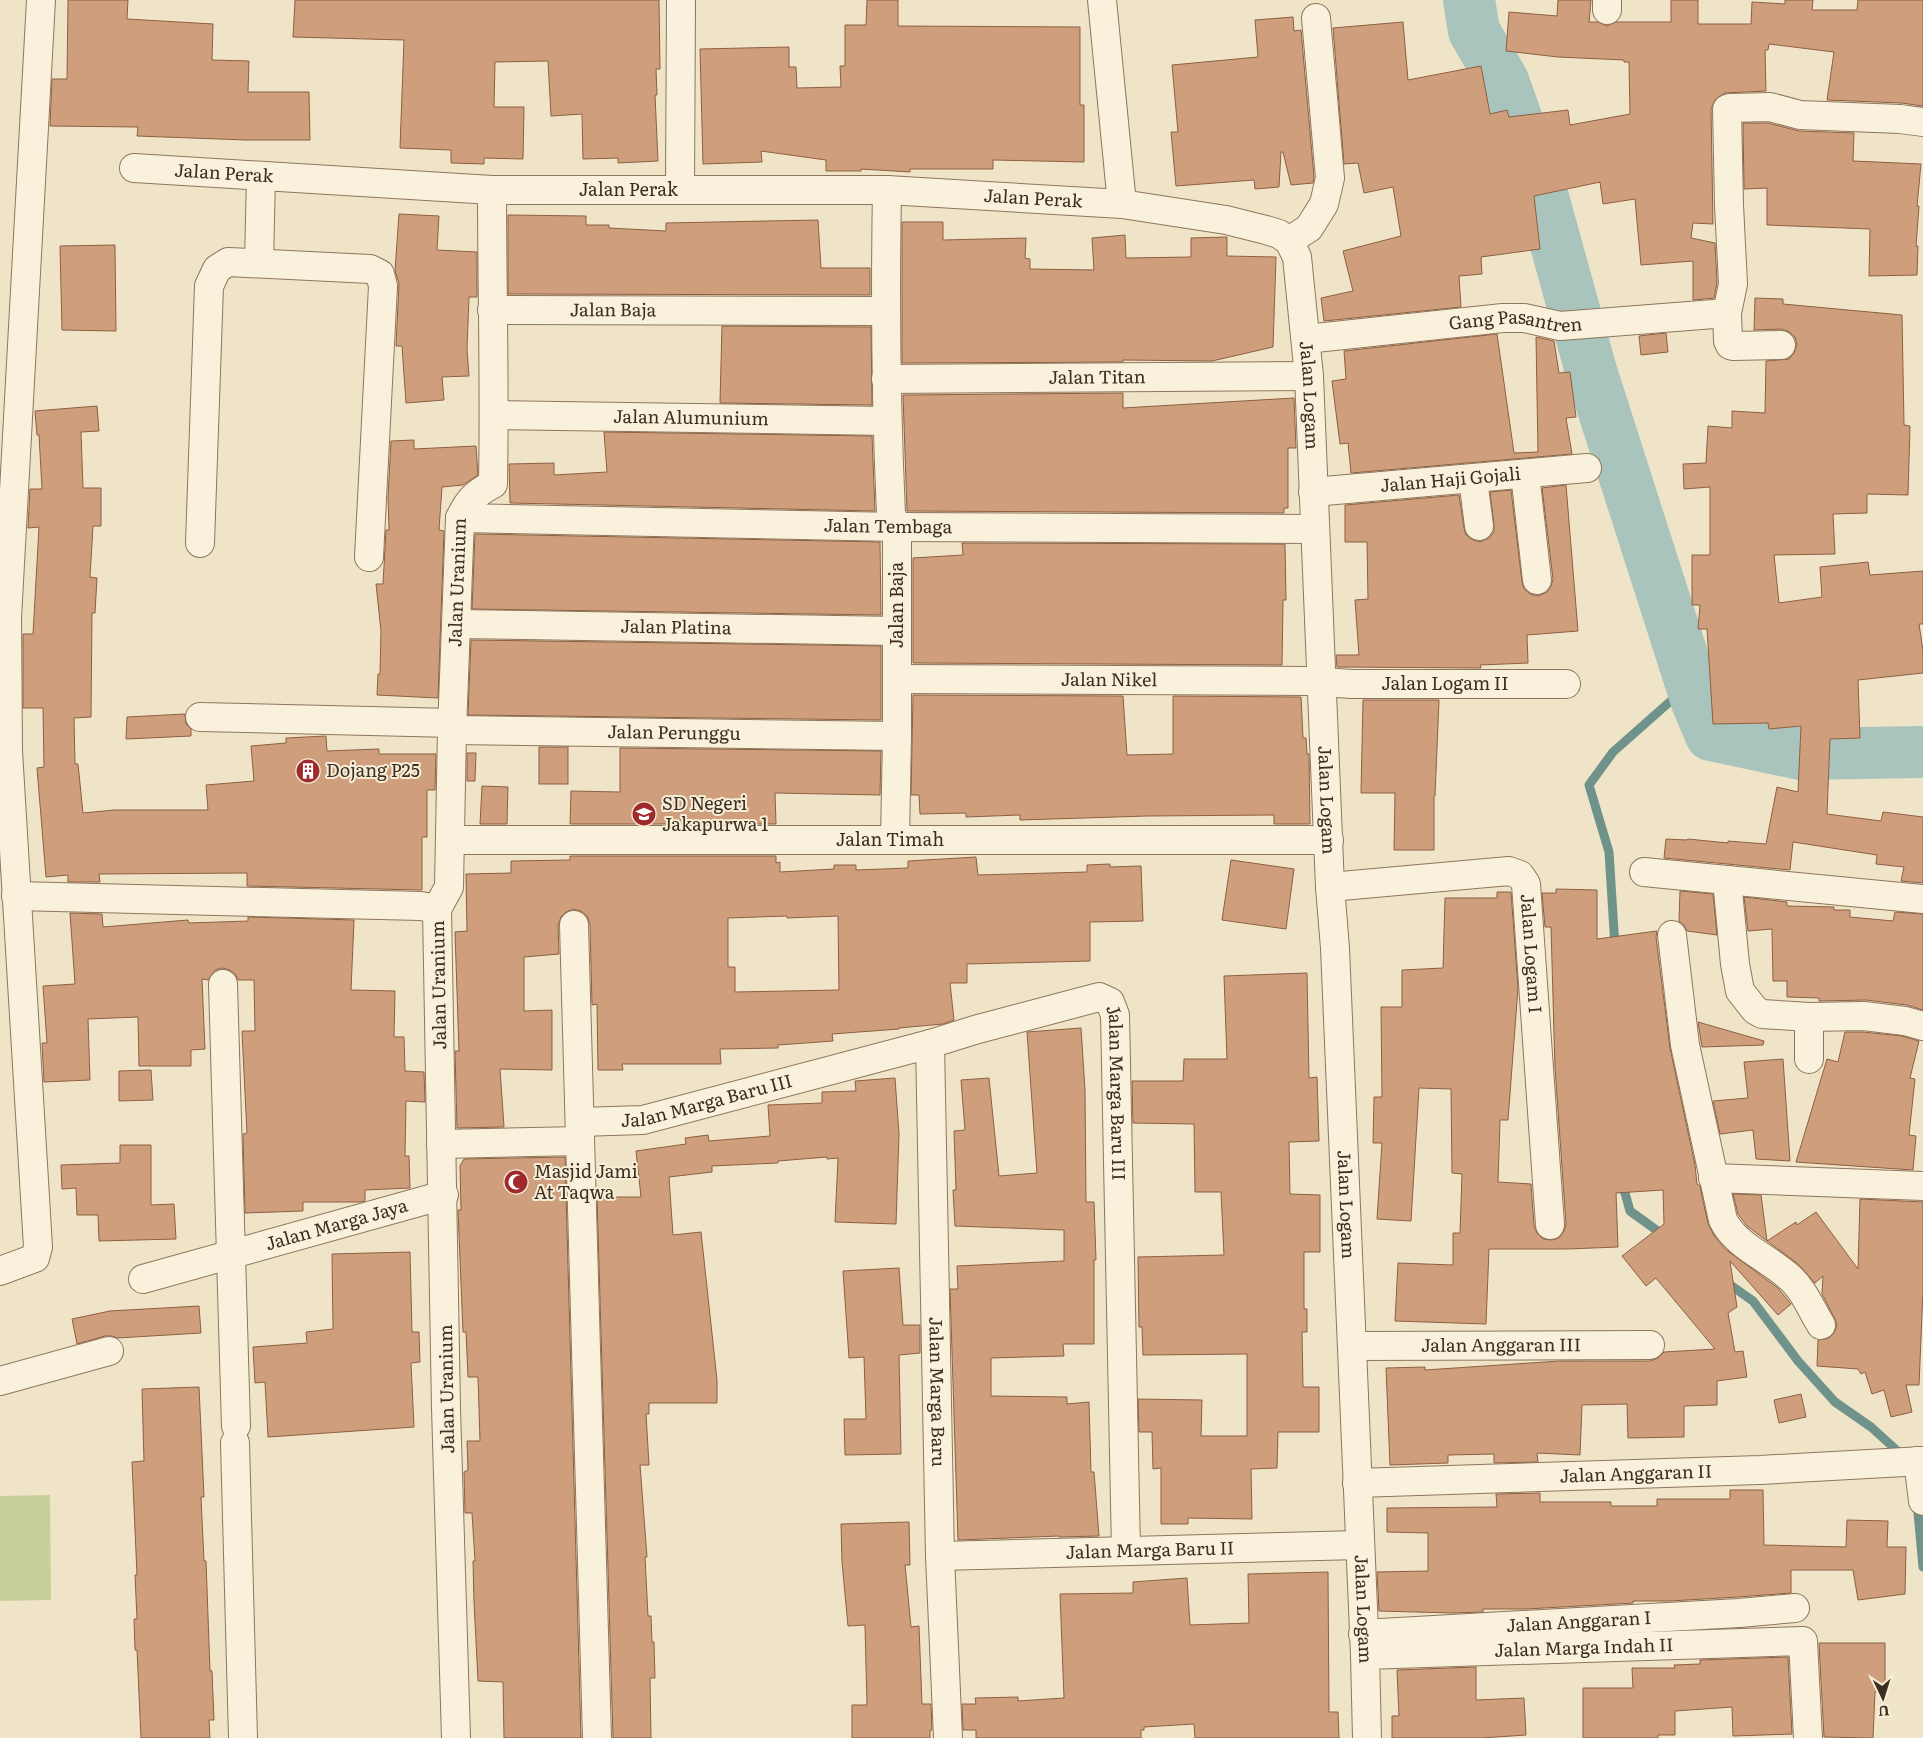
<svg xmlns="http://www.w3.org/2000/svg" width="1923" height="1738" viewBox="0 0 1923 1738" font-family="Literata,serif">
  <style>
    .green { fill: #c9cf9b }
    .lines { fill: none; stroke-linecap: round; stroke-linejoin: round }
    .stream { stroke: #6f938a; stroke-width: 9 }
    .river { stroke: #a9c4bc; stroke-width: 52 }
    .building { fill: #cf9f7d; stroke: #8d5f41; fill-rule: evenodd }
    .minor-casing { stroke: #8d765c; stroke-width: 30 }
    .minor { stroke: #faf1dc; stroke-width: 28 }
    .labels { text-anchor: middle; stroke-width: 4; stroke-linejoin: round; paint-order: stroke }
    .street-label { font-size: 18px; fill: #3d2e20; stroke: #f7eed8 }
    .poi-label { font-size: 18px; fill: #3d2e20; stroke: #f7eed8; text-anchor: start }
  </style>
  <rect width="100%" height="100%" fill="#f0e4c8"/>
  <path class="green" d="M50 1495 51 1600 0 1601V1496Z"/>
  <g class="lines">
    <g class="stream">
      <path d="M1615 947 1609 852 1589 785 1613 752 1691 683"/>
      <path d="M1622 1182 1630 1211 1666 1237"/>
      <path d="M1726 1282 1753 1301 1798 1361 1835 1402 1871 1427 1903 1456"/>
      <path d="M1917 1502 1923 1567"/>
    </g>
    <path class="river" d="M1469 0 1474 31 1503 81 1537 176 1591 371 1697 702 1711 735 1801 754 1923 752"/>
  </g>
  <g class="building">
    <path d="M68 0H128L127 19 213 24 212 60 249 61 248 92H309L310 140H246L137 136 138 127 50 126 52 79H67Z"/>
    <path d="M295 0H659L660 69H656L657 95H655L658 161 618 163V158L583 159 582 114 551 116 548 61 495 62 494 107H524L523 159 484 158V164L451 163V150L400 148 404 40 293 37Z"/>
    <path d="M867 0H898V26L1080 27V105H1084V162L993 160V169H910V172L861 169V171H826V160L761 151 762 162 703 164 700 49 789 47V67H796L797 88 841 87 840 66H845V25H866Z"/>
    <path d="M1558 0H1591L1589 22H1598L1607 26 1616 22H1671V0H1698V24H1751L1752 2 1785 4V0H1813L1812 10H1857L1858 0H1923V106L1901 103 1827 100 1834 52 1769 44 1768 50H1765L1766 91 1725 93 1715 100 1711 109 1713 224 1693 223 1691 238 1715 243 1717 283 1714 298 1693 300V261L1641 265 1635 199 1603 204 1600 182 1534 196 1540 249 1481 257 1482 274 1459 276 1461 307 1324 321 1321 298 1353 291 1343 251 1401 236 1393 187 1364 193 1358 163 1344 164 1333 28 1403 22 1408 80 1481 66 1490 114 1507 110 1509 117 1568 110 1570 125 1630 114 1629 62H1624V60L1558 57 1506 51 1509 12 1557 16Z"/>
    <path d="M1293 17 1294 31 1301 30 1314 177 1313 183 1291 185 1283 152H1281L1279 187 1255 189 1254 180 1176 186 1171 132H1178L1172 65 1258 57 1255 20Z"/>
    <path d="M1743 123H1768L1799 131 1854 133 1853 161 1921 164 1917 206H1919L1916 246H1918L1917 275 1869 276 1870 229 1767 225V188L1744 189Z"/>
    <path d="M399 214 439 216 437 250 477 252V297H469L467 349 469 376 442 377 444 400 406 403 402 346H396L399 283 395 271Z"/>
    <path d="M508 215 586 216V225H609V228L666 231V223L818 220 821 268H870V295L508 294Z"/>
    <path d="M902 222H943V240L1026 238 1025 258 1030 259V269L1094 270 1092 238 1125 235 1126 258 1191 257V238L1227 237V256L1276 257 1273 347 1212 361 1123 360V362L902 363Z"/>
    <path d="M115 245 116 331 62 330 60 246Z"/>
    <path d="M1755 298 1783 299V304L1902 315 1904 425 1910 426 1908 495 1867 494V513L1833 514 1835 554 1774 555 1779 603 1822 597 1820 567 1868 562 1870 575 1923 571V624H1919L1923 651V673L1858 680 1860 738 1830 739 1827 814 1881 821 1883 812 1923 817V883L1901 881 1904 867 1876 864 1877 855 1793 842 1790 870 1664 858 1666 839 1687 840 1688 839 1728 843V841L1766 844 1777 787 1798 792 1801 726 1769 729 1768 723 1713 724 1707 629H1698L1700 605H1692V555H1710V487L1684 489 1683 464 1706 463 1708 426 1732 428V411L1765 413 1766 361 1789 359 1794 353 1797 345 1795 337 1788 331 1781 329 1754 330Z"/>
    <path d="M722 326 871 327 872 405 720 403Z"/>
    <path d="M1666 333 1668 352 1641 355 1639 336Z"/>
    <path d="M1497 334 1514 453 1538 452 1536 337 1554 341 1559 373 1570 372 1576 417 1566 418 1572 454 1351 473 1348 443 1340 444 1332 381 1346 379 1344 351Z"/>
    <path d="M1123 393V408L1294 398 1296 448H1288V508H1284V513L907 511 903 395Z"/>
    <path d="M97 406 99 431 81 432 83 488H101V526H93L90 577 97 578 95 613H92L91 717 74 718 75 764H78L83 813 114 810H208L206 785 254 781 251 746 286 743V738L326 736 327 751 379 749V754H436L435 790H427V837H422V890L247 886V873L99 874 100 882H68V875L46 877 37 768 44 767 43 708H23V634H33L39 527 28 528 30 489H42L39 435H37L35 411Z"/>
    <path d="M604 432 872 436 875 511 510 503 509 464 554 463V475L607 472Z"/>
    <path d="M414 440V449L476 446 478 475 463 485 442 487 439 530 444 531 438 698 377 695 378 674H380L381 631 376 584H383L386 530H389L388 497 391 441Z"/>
    <path d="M1566 485 1578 631 1527 635 1528 663 1480 665 1481 668 1337 667 1336 655H1359L1355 600 1368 599 1367 542H1345V505L1459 495 1464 528 1466 535 1473 540 1480 542 1489 538 1494 532V524L1490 492 1511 490 1522 582 1524 589 1530 594 1538 596 1547 592 1551 586 1553 579 1542 488Z"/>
    <path d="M475 534 880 542 881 615 472 609Z"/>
    <path d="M962 543 1285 544 1286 600H1283L1282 665 913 663V558L963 555Z"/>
    <path d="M471 640 881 646V720L468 715Z"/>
    <path d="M913 695 1123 696 1127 755 1173 754V696L1301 697 1303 738H1306L1307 754H1309L1310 824H1274V815L1147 816 1020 820V815L966 817V813L920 814 919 795H911Z"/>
    <path d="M1363 700H1439L1435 796H1434V850H1394L1395 793H1361Z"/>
    <path d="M185 714 186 724 191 729V736L126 739 127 717Z"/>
    <rect x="539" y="747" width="29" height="37"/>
    <path d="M620 748 881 751 880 795 775 793 776 824H570L571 791 620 792Z"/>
    <path d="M467 753H476L475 781H467Z"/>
    <path d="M482 786 508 787 507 824H480Z"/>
    <path d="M570 856H776V863L780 862V872L834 869V865H856V870L908 868V861L976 857 978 875 1087 872V865L1110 864V867L1141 866 1143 921 1090 922V961L967 964V983H950L954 1020 943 1024 899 1028V1029L832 1034 833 1041 778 1045V1048L720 1049 721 1064H622L623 1070H598L597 1004 592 1005 590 924 587 916 581 911 573 909 566 912 561 917 558 925 559 954 524 957V1011L552 1010V1070L500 1069 504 1127 457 1128 455 1051H459L455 932 467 931 466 874 511 873V861L570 860ZM787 916V918L838 916 839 990 735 992V967H728V918Z"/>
    <path d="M1231 860 1294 869 1286 929 1222 920Z"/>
    <path d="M1556 889 1597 890V939L1657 931 1656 937 1670 1048 1695 1165 1697 1184 1700 1186 1708 1224 1715 1237 1725 1249 1778 1288 1791 1304 1778 1315 1730 1261 1737 1307 1728 1313 1735 1352 1743 1351 1747 1377 1717 1381V1405L1684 1406V1437L1628 1438 1627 1404 1582 1405 1580 1455 1537 1453 1538 1462 1494 1463V1454L1448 1455V1463L1390 1465 1386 1368 1425 1367V1370L1560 1361H1650L1658 1358 1664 1352 1715 1349 1656 1278 1646 1286 1622 1256 1664 1224 1663 1190 1616 1193 1618 1247 1567 1249H1489L1486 1324 1395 1321 1398 1263 1453 1265V1233H1460L1462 1174 1452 1173 1451 1089 1419 1088 1411 1221 1377 1219 1382 1143H1373L1374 1097H1382L1381 1007H1402V970L1443 968 1445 898H1497V892H1511L1518 988 1508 1120H1500L1498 1182 1531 1184 1534 1226 1537 1233 1543 1239 1552 1240 1559 1238 1564 1231 1566 1224 1555 1068 1551 927H1545L1542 893H1556Z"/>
    <path d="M1680 891 1713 894 1717 935 1687 931 1684 925 1679 921Z"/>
    <path d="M1744 897 1787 902V906L1834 907V910H1850V917L1893 921 1895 912 1923 914V1010L1907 1005 1866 1000 1819 1001V998L1787 997V981H1773L1772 929 1748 931Z"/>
    <path d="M70 913 102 914 103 927 188 920 189 923 248 921V917L354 920 351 990 395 991 394 1037H404L405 1071 424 1072 425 1102 406 1101 405 1156H409L410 1188 365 1190V1201L361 1202H303V1211L245 1213 243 1134 247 1133 242 1031H255L254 980H238L236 975 230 970 222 968 215 970 208 980 202 979 205 1049 191 1050V1066H139L138 1017 88 1019 90 1080 44 1082 42 1043H47L43 986 75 984Z"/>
    <path d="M1307 973 1309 1078 1317 1077 1319 1141 1289 1142 1290 1194 1320 1195V1252H1304V1309H1307V1332H1302L1303 1387H1319V1432H1278L1277 1468 1251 1469 1252 1519 1188 1518V1524H1161V1468L1153 1469 1152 1432H1139L1138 1399 1202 1400 1201 1436H1247V1354L1143 1355 1142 1327H1139L1138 1257 1224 1255 1221 1192H1195L1194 1124 1133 1123 1132 1081H1183L1184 1059H1227L1224 976Z"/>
    <path d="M1698 1022 1764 1041 1763 1045 1702 1047Z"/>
    <path d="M1081 1028 1085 1090 1086 1202H1094L1096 1260H1094V1344H1063L1064 1356 991 1358V1396L1067 1397V1404L1089 1402 1091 1472H1094L1099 1536 1059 1537V1536L958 1540 950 1289H958L957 1266 1064 1261V1230L955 1226 953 1190H956L954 1131 965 1130 961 1080 989 1078 999 1176 1037 1173 1027 1032Z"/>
    <path d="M1845 1032H1863L1902 1036 1919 1041 1910 1078 1915 1079 1909 1135 1916 1136 1913 1170 1796 1162 1827 1059 1838 1062Z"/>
    <path d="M1783 1059 1790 1161 1756 1159 1753 1130 1720 1134 1713 1101 1748 1098 1744 1062Z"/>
    <path d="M151 1070 153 1100 119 1101V1071Z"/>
    <path d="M895 1078 899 1134 896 1224 835 1222 838 1158 827 1159V1157L778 1161V1163L712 1166V1172L669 1177 673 1235 701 1232 717 1380V1403H649V1414H646L649 1465H640L647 1557H645L648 1616H651L652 1642H654L655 1678H650L651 1738H613L597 1197H641L636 1151 686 1144 685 1138 708 1135 709 1141 770 1136 768 1105 822 1103V1092L856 1091 855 1081Z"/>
    <path d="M120 1145H151V1205L174 1204 176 1239 99 1241 98 1215H77L76 1188 62 1189 61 1165 120 1163Z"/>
    <path d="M565 1157 581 1738H504L503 1682 478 1681 474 1602 473 1561H475L472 1513H465L464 1472 468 1470 467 1441H480L478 1377H468L466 1332H463L458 1210H461L460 1166 464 1159Z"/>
    <path d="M1733 1194 1761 1195 1767 1241 1796 1222 1797 1225 1816 1212 1858 1269 1860 1199 1923 1202V1291L1919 1385H1906L1912 1412 1891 1417 1884 1390 1872 1394 1865 1372 1861 1374 1858 1369 1817 1366 1818 1340 1829 1338 1834 1333 1837 1325 1834 1317 1822 1294 1823 1276 1815 1283 1798 1264 1747 1226 1738 1214Z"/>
    <path d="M410 1252 412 1332H419L420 1362 411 1363 414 1427 268 1437 265 1382 255 1383 253 1347 307 1343 306 1332 333 1329 332 1254Z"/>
    <path d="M899 1268 903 1325H920V1353L899 1355 901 1454 845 1455 844 1419H866L864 1357 849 1358 843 1271Z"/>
    <path d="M199 1306 201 1333 117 1338 112 1336H105L77 1344 72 1319 110 1311Z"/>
    <path d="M199 1387 204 1497H201L204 1561H206L210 1671H212L214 1720H209L210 1738H141L137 1650H135L134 1619H137L135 1575H137L132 1462 144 1461 142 1389Z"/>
    <path d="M1801 1394 1806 1417 1779 1423 1774 1400Z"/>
    <path d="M1730 1490H1763L1764 1545 1846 1547 1847 1520 1888 1521 1887 1547H1906L1905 1594 1858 1600 1853 1570H1791V1593L1738 1597 1670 1601H1633V1603L1526 1609H1483V1612L1453 1613 1379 1611 1377 1572 1428 1571V1533L1387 1532V1508L1497 1507 1496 1494 1540 1493V1502H1611V1506H1657V1499H1730Z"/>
    <path d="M909 1522 910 1565H905L911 1627 919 1626 922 1704H931L932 1730H930V1738H852V1705H867L865 1625 848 1626 842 1562 841 1524Z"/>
    <path d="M1328 1572 1329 1712H1338L1339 1738H1195L1194 1724 1144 1727V1730H1141V1738H976V1730H963L962 1704H976L975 1698 1018 1697V1701L1064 1698 1060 1594 1133 1593V1582L1187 1578 1190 1625 1249 1623 1248 1574Z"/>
    <path d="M1819 1643H1885V1692H1875L1873 1738 1824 1737Z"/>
    <path d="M1788 1657 1792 1734 1733 1736 1732 1707 1675 1711V1735H1658V1738H1583V1688H1633L1632 1668H1675L1674 1665 1700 1664V1660Z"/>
    <path d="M1476 1667V1700L1524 1698 1526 1735 1481 1738H1392V1716H1399L1397 1670Z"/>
  </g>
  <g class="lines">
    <defs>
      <g id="minor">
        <path id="s1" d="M1102 0 1122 204 1226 220 1266 230 1279 234 1289 241 1297 257 1309 376 1330 887 1335 948 1365 1655 1367 1738"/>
        <path d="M1607 10V0"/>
        <path id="s2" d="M134 168 492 190H887L1122 204"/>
        <path d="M680 190 681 0"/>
        <path d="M887 190C885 298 886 406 891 514L897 527V736L895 840"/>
        <path d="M1289 241 1309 228 1324 204 1330 178 1316 18"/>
        <path d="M259 263 261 176"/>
        <path id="s3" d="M492 310 885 311"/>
        <path id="s4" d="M1306 339 1503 318H1524L1560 326 1727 313"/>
        <path d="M1781 345 1733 346 1730 345 1728 341 1727 313 1733 284 1729 205 1727 109 1730 108 1770 107 1800 115 1900 119 1923 122"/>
        <path id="s5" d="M886 379 1309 376"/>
        <path id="s6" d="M495 415 887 421"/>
        <path d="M1525 474 1537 580"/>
        <path d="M1473 479 1479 526"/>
        <path id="s7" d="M1313 492 1587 468"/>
        <path id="s8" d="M460 518 897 527 1315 529"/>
        <path d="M200 543 209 286 217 269 228 262 370 269 380 274 383 286 369 557"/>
        <path id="s9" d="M456 624 897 631"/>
        <path id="s10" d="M897 679 1308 681 1352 684H1566"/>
        <path d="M200 717 453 723"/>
        <path id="s11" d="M452 730 897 736"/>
        <path id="s12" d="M451 840H1329"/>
        <path d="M1644 872 1923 899"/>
        <path d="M1727 880 1735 964 1740 991 1755 1010 1762 1014 1809 1017 1864 1016 1905 1021 1923 1026"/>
        <path id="s13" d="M1330 887 1509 871 1520 875 1526 884 1550 1225"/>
        <path d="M16 896 421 906 437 909"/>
        <path d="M574 925 597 1738"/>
        <path d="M1672 935 1685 1045 1723 1220C1736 1246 1767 1257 1788 1276 1803 1288 1811 1309 1821 1325"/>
        <path d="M223 984 236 1426"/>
        <path d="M1809 1017V1059"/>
        <path id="s14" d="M930 1044 940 1556 948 1738"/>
        <path id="s15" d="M580 1122 643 1120 930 1044 978 1029 1099 997 1110 1002 1115 1015 1126 1551"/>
        <path d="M441 1144 580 1141"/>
        <path d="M1713 1178 1923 1186"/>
        <path d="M0 1271 35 1258 38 1247 8 751 7 618 41 0"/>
        <path id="s16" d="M143 1279 444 1195"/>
        <path id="s17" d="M1352 1346 1650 1345"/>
        <path d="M0 1381 109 1351"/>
        <path d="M235 1443 243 1738"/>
        <path d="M1918 1461 1923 1501"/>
        <path id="s18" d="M1357 1483 1760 1470 1923 1461"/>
        <path id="s19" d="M940 1556 1359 1545"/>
        <path id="s20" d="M1363 1634 1739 1613 1795 1608"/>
        <path id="s21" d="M1365 1655 1803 1641 1808 1738"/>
        <path id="s22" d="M456 1738 446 1408 437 909 449 887 452 730 460 518C469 499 475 494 493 484 495 386 492 288 492 190"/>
      </g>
    </defs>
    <use href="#minor" class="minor-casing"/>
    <use href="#minor" class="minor"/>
  </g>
  <defs>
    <symbol id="building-disc" viewBox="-11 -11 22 22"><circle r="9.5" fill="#9e2a2b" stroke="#f7eed8"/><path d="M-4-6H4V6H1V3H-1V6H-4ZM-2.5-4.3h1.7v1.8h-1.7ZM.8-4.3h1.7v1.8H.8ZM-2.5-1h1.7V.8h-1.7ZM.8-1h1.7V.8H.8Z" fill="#fff"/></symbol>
    <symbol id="school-disc" viewBox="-11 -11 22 22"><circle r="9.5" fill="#9e2a2b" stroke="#f7eed8"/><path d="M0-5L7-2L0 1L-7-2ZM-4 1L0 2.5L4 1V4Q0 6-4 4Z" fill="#fff"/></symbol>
    <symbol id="mosque-disc" viewBox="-11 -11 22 22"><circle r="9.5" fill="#9e2a2b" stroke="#f7eed8"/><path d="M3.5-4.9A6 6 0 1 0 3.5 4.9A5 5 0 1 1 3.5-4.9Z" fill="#fff"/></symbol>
  </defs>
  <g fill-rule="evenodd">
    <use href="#building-disc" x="294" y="757" width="28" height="28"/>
    <use href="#school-disc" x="630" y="800" width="28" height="28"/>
    <use href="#mosque-disc" x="502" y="1168" width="28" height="28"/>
  </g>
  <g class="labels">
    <g class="street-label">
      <text dy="6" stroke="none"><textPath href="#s2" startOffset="90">Jalan Perak</textPath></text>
      <text dy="6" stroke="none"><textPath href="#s2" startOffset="495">Jalan Perak</textPath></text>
      <text dy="6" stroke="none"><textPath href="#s2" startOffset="900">Jalan Perak</textPath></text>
      <text dy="6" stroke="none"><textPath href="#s3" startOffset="121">Jalan Baja</textPath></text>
      <text dy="6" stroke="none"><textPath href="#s4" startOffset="211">Gang Pasantren</textPath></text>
      <text dy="6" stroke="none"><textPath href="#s5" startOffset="211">Jalan Titan</textPath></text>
      <text dy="6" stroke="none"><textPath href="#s1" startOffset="534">Jalan Logam</textPath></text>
      <text dy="6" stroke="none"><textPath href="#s6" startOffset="196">Jalan Alumunium</textPath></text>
      <text dy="6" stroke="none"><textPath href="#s7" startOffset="138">Jalan Haji Gojali</textPath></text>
      <text dy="6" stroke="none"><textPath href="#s8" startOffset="428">Jalan Tembaga</textPath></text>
      <text dy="6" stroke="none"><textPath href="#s22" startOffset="1159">Jalan Uranium</textPath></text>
      <text transform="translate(897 605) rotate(-90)" y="6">Jalan Baja</text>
      <text dy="6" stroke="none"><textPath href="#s9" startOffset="220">Jalan Platina</textPath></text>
      <text dy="6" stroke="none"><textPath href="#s10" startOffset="212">Jalan Nikel</textPath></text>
      <text dy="6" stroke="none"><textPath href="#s10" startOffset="548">Jalan Logam II</textPath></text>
      <text dy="6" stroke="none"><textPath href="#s11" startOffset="222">Jalan Perunggu</textPath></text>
      <text dy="6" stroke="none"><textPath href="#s1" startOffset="939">Jalan Logam</textPath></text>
      <text dy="6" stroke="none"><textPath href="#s12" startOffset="439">Jalan Timah</textPath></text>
      <text dy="6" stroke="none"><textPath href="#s13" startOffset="272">Jalan Logam I</textPath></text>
      <text transform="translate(439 985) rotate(-91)" y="6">Jalan Uranium</text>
      <text dy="6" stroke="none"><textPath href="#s15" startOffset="639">Jalan Marga Baru III</textPath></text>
      <text dy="6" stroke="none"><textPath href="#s15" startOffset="129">Jalan Marga Baru III</textPath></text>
      <text dy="6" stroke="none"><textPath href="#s1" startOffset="1344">Jalan Logam</textPath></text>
      <text dy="6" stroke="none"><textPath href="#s16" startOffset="201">Jalan Marga Jaya</textPath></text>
      <text dy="6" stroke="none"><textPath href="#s17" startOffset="149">Jalan Anggaran III</textPath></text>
      <text transform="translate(447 1389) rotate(-91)" y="6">Jalan Uranium</text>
      <text dy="6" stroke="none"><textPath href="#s14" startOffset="348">Jalan Marga Baru</textPath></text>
      <text dy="6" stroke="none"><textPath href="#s18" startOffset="279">Jalan Anggaran II</textPath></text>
      <text dy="6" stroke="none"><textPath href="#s19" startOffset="210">Jalan Marga Baru II</textPath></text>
      <text dy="6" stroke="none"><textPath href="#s1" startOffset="1749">Jalan Logam</textPath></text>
      <text dy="6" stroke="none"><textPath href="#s20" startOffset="216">Jalan Anggaran I</textPath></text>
      <text dy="6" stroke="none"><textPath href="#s21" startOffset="219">Jalan Marga Indah II</textPath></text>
    </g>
    <g class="poi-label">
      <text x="326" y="777">Dojang P25</text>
      <text x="662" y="810">SD Negeri<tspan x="662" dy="21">Jakapurwa 1</tspan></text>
      <text x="534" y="1178">Masjid Jami<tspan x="534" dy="21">At Taqwa</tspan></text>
    </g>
  </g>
  <g transform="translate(1883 1698) rotate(176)" stroke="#f7eed8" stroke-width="4" paint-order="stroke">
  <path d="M0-4L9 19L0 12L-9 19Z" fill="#3d2e20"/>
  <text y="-8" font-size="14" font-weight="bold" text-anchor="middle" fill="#3d2e20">U</text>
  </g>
</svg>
